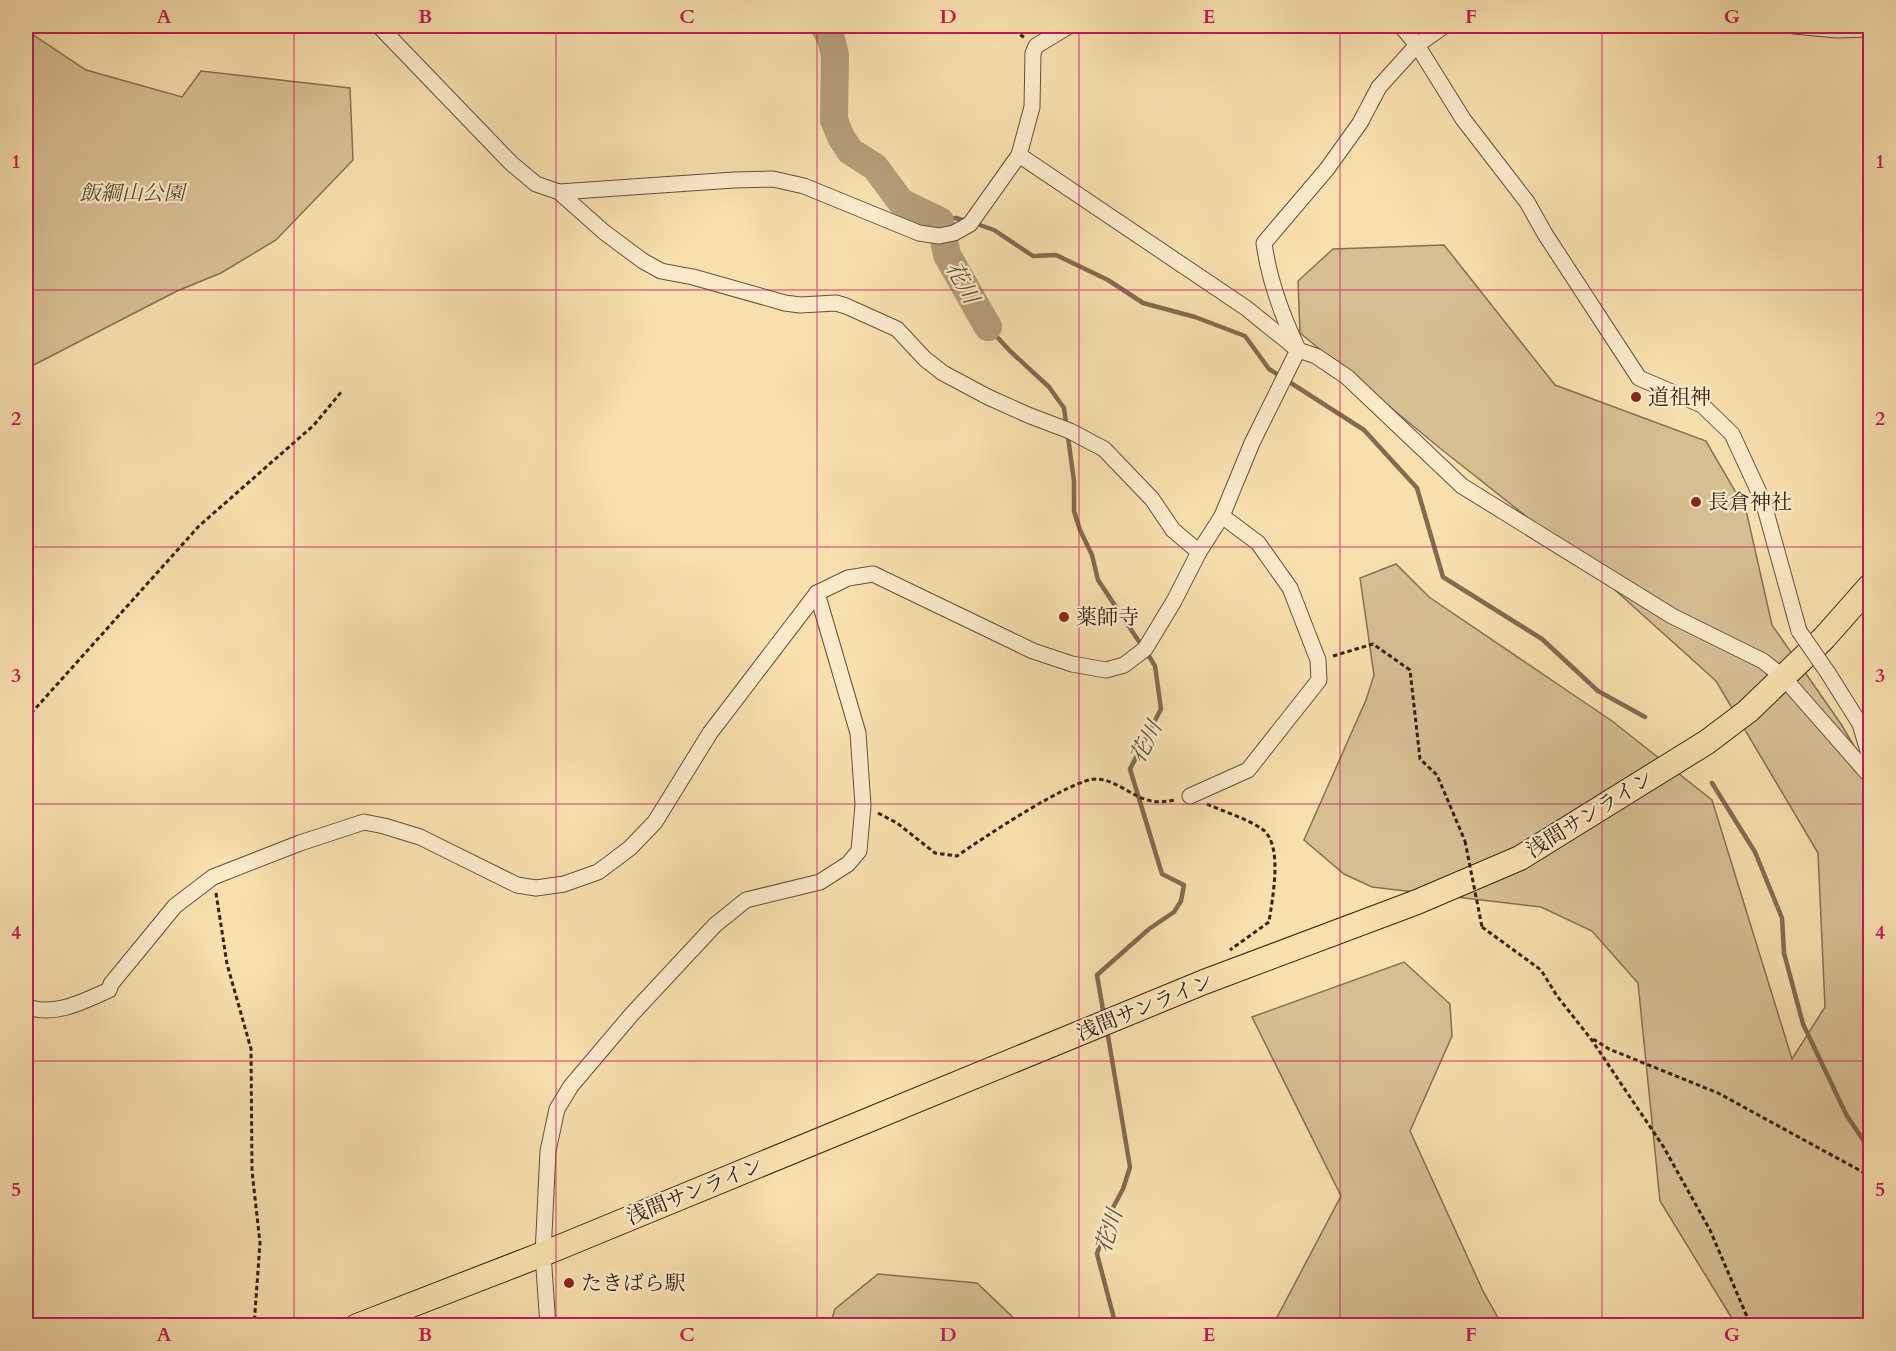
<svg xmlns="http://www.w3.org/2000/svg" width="1896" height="1351" viewBox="0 0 1896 1351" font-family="Cardo,'Noto Serif JP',serif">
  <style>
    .green { fill: #d7bf94; stroke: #867054; stroke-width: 1.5 }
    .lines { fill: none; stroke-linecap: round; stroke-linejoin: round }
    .stream { stroke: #816c50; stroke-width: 4.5 }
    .river { stroke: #b59e79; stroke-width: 28 }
    .street-casing { stroke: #65503a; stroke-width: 17 }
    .primary-casing { stroke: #342113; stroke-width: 26 }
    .path { stroke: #342113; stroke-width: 3; stroke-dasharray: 4.5 3; stroke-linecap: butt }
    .street { stroke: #faeaca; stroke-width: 15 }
    .primary { stroke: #f8dfae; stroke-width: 24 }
    .street-bridge-casing { stroke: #65503a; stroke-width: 17; stroke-linecap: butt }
    .path-bridge { stroke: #342113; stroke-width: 3; stroke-dasharray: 4.5 3; stroke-linecap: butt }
    .street-bridge { stroke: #faeaca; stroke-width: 15 }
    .grid { fill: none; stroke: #c2185b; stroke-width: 1.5; stroke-opacity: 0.55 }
    .poi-dot { fill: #8f2418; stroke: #faeaca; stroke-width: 2 }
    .labels { text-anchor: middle; stroke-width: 4.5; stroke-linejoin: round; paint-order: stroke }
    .park-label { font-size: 21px; font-style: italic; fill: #5d4833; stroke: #faeaca }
    .poi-label { font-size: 21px; fill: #342113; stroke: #faeaca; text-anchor: start }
    .street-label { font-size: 21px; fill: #342113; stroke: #faeaca }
    .water-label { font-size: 22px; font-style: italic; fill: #614d37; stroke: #faeaca }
    .neatline { fill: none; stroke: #c2185b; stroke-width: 2 }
    .grid-label { font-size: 20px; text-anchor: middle; font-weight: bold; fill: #c2185b }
  </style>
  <rect width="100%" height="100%" fill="#f8dfae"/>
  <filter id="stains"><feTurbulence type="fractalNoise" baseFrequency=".00333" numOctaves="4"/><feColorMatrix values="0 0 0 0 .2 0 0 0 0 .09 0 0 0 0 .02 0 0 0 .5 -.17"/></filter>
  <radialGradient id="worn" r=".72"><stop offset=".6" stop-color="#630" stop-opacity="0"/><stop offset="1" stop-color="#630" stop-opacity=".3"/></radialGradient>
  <g class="green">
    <path d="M26 30 86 70 182 97 201 71 350 88 353 160 276 240 221 273 177 291 26 369Z"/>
    <path d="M1444 245 1555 385 1706 441 1746 510 1772 625 1841 724 1870 773V1325H1736L1660 1201 1638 983 1592 931 1541 907 1372 887 1344 874 1304 840 1366 700 1374 675 1360 578 1396 564 1429 597 1612 721 1712 800 1792 1059 1825 1007 1818 853 1716 681 1584 562 1441 449 1300 333 1298 281 1333 249Z"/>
    <path d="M1404 962 1450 1004 1452 1036 1410 1131 1483 1291 1502 1325H1273L1341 1196 1252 1017Z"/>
    <path d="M878 1274 977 1283 1021 1325H830L835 1309Z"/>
  </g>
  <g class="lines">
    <g class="stream">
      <path d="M940 221 956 218 966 221"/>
      <path d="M974 223 994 230 1033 256 1056 255 1108 280 1143 303 1195 317 1245 336 1269 369 1364 430 1417 488 1443 577 1542 639 1598 691 1645 717"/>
      <path d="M988 327 1010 351 1049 387 1064 408 1074 481V511L1080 530 1092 555 1098 580 1142 646"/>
      <path d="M1712 783 1755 852 1782 918 1784 953 1803 1024 1847 1116 1870 1150"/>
      <path d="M1104 1016 1097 975 1149 929 1174 912 1181 901 1184 885 1162 874 1130 769 1161 709 1155 666 1147 653"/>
      <path d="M1107 1030 1130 1167 1123 1189 1109 1215 1097 1254 1116 1326"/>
    </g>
    <path class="river" d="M824 26 831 39 835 55 834 120 841 137 850 151 875 167 901 202 940 221 947 255 988 327"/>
    <defs>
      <g id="street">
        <path d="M379 26 511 163 536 184 559 192 734 180 773 179 804 186 919 233 939 236 954 233 970 224 1019 155 1032 107 1033 53 1036 46 1069 26"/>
        <path d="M1401 26 1417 45 1463 119 1527 202 1545 234 1639 378 1702 405 1732 434 1763 501 1799 631"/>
        <path d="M1794 26 1837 30 1870 29"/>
        <path d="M1019 155 1246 308 1298 350 1316 356 1347 377 1462 486 1672 616 1763 661 1784 678 1870 776"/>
        <path d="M559 192 604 232 643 261 661 271 693 277 785 303 800 305 836 303 846 306 897 329 925 359 943 373 988 397 1028 415 1070 431 1104 449 1152 499 1173 530 1199 552"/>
        <path d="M1297 347C1281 313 1269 280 1264 243L1327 169 1360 123 1379 87 1417 45 1444 26"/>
        <path d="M1828 673 1860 724 1870 758"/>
        <path d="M1190 796 1248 770 1319 680 1318 660 1290 588 1258 543 1222 516"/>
        <path d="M26 1006C53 1018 84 1001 109 990L111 984 175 906 213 877 300 843 364 822 384 826 420 837 517 885 536 888 564 884 598 872 630 848 655 822 710 733 817 593 848 578 873 574 1033 651 1072 664 1106 670 1124 665 1145 649 1174 601 1199 552 1222 516 1252 443 1298 350"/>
        <path d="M548 1326 543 1254 548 1151 557 1109 571 1086 632 1014 715 925 746 900 820 882 848 864 859 851 863 805 858 733 817 593"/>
      </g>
      <path id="primary" d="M357 1326 543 1254 1204 982 1417 902 1520 858 1707 742 1748 711 1824 638 1870 586"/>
    </defs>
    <use href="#street" class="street-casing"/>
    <use href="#primary" class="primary-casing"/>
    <g class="path">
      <path d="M1008 26 1025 38"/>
      <path d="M1333 656 1373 644 1410 670 1420 759 1437 775 1465 841"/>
      <path d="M26 719 199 526 314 425 342 391"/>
      <path d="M1207 804C1224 812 1246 818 1262 829 1284 844 1272 900 1269 922L1230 950"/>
      <path d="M878 813 897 823 935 853 957 856C980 840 1074 777 1097 779 1117 780 1133 798 1152 801 1159 803 1169 801 1175 800"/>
      <path d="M216 893 227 964 251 1049 252 1171 260 1243 254 1326"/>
      <path d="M1482 927 1541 970 1557 996 1591 1039 1663 1146 1710 1230 1751 1326"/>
      <path d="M1593 1039 1609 1049 1718 1093 1870 1176"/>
    </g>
    <use href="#street" class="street"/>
    <use href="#primary" class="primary"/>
    <defs>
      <path id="street-bridge" d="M1799 631 1828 673"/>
    </defs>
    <use href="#street-bridge" class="street-bridge-casing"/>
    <path class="path-bridge" d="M1465 841 1482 927"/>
    <use href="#street-bridge" class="street-bridge"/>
  </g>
  <path class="grid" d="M294 26V1326M556 26V1326M817 26V1326M1079 26V1326M1340 26V1326M1602 26V1326M26 290H1870M26 547H1870M26 804H1870M26 1061H1870"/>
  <g class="poi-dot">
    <circle cx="1636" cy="397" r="6"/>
    <circle cx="1696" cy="502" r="6"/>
    <circle cx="1064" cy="617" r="6"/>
    <circle cx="569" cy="1283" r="6"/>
  </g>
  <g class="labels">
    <g class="park-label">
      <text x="132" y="200">飯綱山公園</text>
    </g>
    <g class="poi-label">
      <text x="1648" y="404">道祖神</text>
      <text x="1708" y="509">長倉神社</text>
      <text x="1076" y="624">薬師寺</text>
      <text x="581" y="1290">たきばら駅</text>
    </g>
    <g class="street-label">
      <text transform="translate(1590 814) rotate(-32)" y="7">浅間サンライン</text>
      <text transform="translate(1145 1007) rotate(-22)" y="7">浅間サンライン</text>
      <text transform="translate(695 1191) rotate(-22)" y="7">浅間サンライン</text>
    </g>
    <g class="water-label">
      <text transform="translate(963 282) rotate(61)" y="8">花川</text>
      <text transform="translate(1145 742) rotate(-63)" y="8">花川</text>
      <text transform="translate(1108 1231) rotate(-73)" y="8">花川</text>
    </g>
  </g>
  <rect width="1896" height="1351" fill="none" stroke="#f8dfae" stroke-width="66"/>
  <rect x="33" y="33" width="1830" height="1285" class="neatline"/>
  <g class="grid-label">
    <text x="164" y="23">A</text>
    <text x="425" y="23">B</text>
    <text x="687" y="23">C</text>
    <text x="948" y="23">D</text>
    <text x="1209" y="23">E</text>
    <text x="1471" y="23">F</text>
    <text x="1732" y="23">G</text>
    <text x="16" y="168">1</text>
    <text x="1880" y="168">1</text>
    <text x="16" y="425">2</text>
    <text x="1880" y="425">2</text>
    <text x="16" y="682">3</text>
    <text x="1880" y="682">3</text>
    <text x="16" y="939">4</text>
    <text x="1880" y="939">4</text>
    <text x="16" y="1196">5</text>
    <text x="1880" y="1196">5</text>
    <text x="164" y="1341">A</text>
    <text x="425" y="1341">B</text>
    <text x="687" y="1341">C</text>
    <text x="948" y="1341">D</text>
    <text x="1209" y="1341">E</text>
    <text x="1471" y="1341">F</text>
    <text x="1732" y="1341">G</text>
  </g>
  <rect width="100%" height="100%" filter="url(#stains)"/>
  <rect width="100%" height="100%" fill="url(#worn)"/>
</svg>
